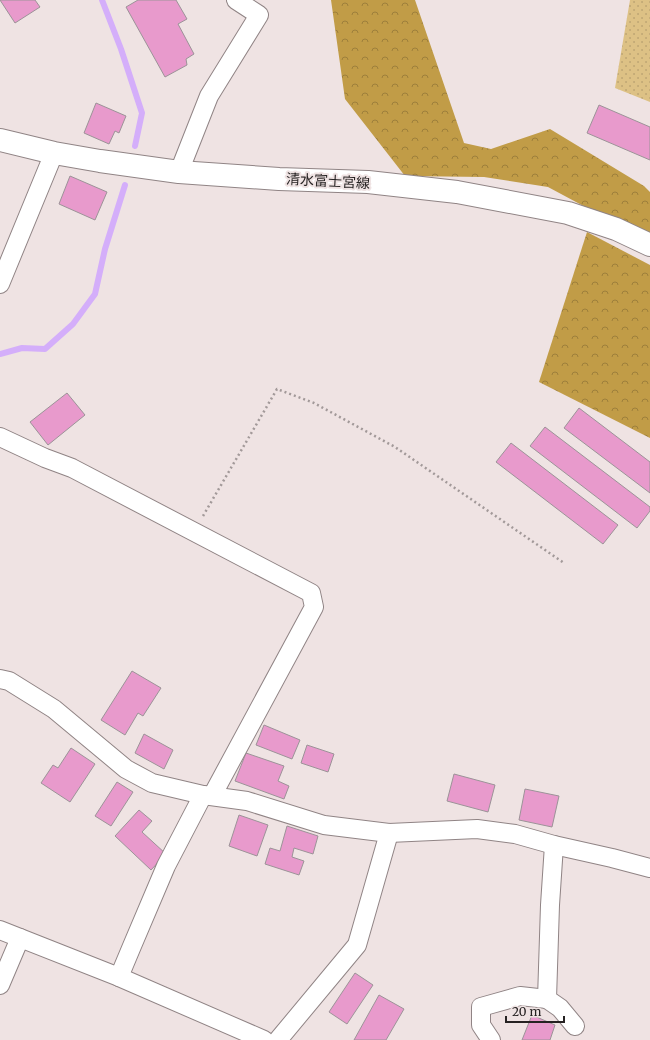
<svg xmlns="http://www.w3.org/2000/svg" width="650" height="1040" viewBox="0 0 650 1040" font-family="Merriweather,'Noto Sans JP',serif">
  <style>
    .grass { fill: url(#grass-dots) }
    .forest { fill: url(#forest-crowns) }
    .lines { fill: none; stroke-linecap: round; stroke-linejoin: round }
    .stream { stroke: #d4aefa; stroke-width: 6 }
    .building { fill: #e89acc; stroke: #9c9398 }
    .minor-casing { stroke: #908485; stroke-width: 20 }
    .primary-casing { stroke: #908485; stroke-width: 24 }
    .path { stroke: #a29999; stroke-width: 2.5; stroke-dasharray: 2 3; stroke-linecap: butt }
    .minor { stroke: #fff; stroke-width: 18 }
    .primary { stroke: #fff; stroke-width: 22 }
    .labels { text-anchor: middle; stroke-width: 4; stroke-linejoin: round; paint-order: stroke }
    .street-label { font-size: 14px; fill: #262222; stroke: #efe3e3 }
  </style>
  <defs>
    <pattern id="grass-dots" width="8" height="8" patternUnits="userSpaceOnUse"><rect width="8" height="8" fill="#ddc185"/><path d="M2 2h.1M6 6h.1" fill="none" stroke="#bea673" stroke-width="1.8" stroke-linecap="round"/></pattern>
    <pattern id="forest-crowns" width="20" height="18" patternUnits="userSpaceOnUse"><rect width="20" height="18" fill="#c19c47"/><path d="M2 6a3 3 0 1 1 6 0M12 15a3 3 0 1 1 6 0" fill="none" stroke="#9d7f3b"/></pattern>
  </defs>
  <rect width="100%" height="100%" fill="#efe3e3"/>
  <path class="grass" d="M630 0H650V102L615 88Z"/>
  <g class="forest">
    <path d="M331 0H415L464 143 491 149 550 129 644 186 650 192V233L604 217 548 187 484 177 405 176 345 99Z"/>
    <path d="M587 232 650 265V438L539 382Z"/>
  </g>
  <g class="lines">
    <g class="stream">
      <path d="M102 0 121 49 142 113 135 146"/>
      <path d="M0 354 22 348 45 349 73 324 95 294 105 249 125 185"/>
    </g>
  </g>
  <g class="building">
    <path d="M0 0H35L40 7 15 23Z"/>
    <path d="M138 0H176L187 19 178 24 194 54 186 59 187 65 165 77 126 7Z"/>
    <path d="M96 103 126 116 119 133 115 131 109 144 84 133Z"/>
    <path d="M599 105 650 127V160L587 133Z"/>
    <path d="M70 176 107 192 95 220 59 204Z"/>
    <path d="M67 393 85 415 48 445 30 422Z"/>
    <path d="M579 408 650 462V493L564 428Z"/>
    <path d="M545 427 650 507V511L637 528 530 446Z"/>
    <path d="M511 443 618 525 603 544 496 462Z"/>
    <path d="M132 671 161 688 143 716 138 713 125 735 101 720Z"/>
    <path d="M264 725 300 740 292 759 256 745Z"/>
    <path d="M144 734 173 750 164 769 135 753Z"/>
    <path d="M307 745 334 754 328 772 301 763Z"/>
    <path d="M71 748 95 764 70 802 41 783 53 765 58 768Z"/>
    <path d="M246 753 284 766 278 781 289 786 284 799 235 781Z"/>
    <path d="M454 774 495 785 488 812 447 801Z"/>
    <path d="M117 782 133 792 111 826 95 816Z"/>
    <path d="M525 789 559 796 552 827 519 820Z"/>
    <path d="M139 810 152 821 142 832 166 854 151 870 115 836Z"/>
    <path d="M239 815 268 825 257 856 229 846Z"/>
    <path d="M287 826 318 836 313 854 294 848 292 857 304 861 299 875 265 864 270 848 280 851Z"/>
    <path d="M355 973 373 985 347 1024 329 1012Z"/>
    <path d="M379 995 404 1009 386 1040H354Z"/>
    <path d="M532 1015 555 1025 550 1040H522Z"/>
  </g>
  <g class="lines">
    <defs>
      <g id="minor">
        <path d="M179 172 209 96 259 15 236 0"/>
        <path d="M0 284 54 153"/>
        <path d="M0 437 45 458 72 468 311 593 314 607 212 796"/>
        <path d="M0 679 9 681 54 709 126 769 152 783 203 795 247 801 324 825 389 833 477 829 515 834 554 845 612 858 650 868"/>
        <path d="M554 845 550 905 547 999 560 1008 575 1026"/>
        <path d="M0 930 119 977 264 1040"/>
        <path d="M119 977 132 946 166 866 203 795"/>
        <path d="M0 985 20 938"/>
        <path d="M278 1040 357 945 389 833"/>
        <path d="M491 1040 481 1025V1007L520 996 547 999"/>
      </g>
      <path id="primary" d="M0 140 54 153 100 161 179 172 279 179 368 182 457 192 568 213 616 229 650 245"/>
    </defs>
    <use href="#minor" class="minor-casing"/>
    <use href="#primary" class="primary-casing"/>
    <path class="path" d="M203 516 277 389 314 403 395 447 564 563"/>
    <use href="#minor" class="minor"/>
    <use href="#primary" class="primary"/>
  </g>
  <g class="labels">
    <g class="street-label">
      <text transform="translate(328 181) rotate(3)" y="5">清水富士宮線</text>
    </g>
  </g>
  <path d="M506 1016v6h58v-6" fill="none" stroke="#262222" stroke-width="2"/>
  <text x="512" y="1016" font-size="12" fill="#262222" stroke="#efe3e3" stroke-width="3" paint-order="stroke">20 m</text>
</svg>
